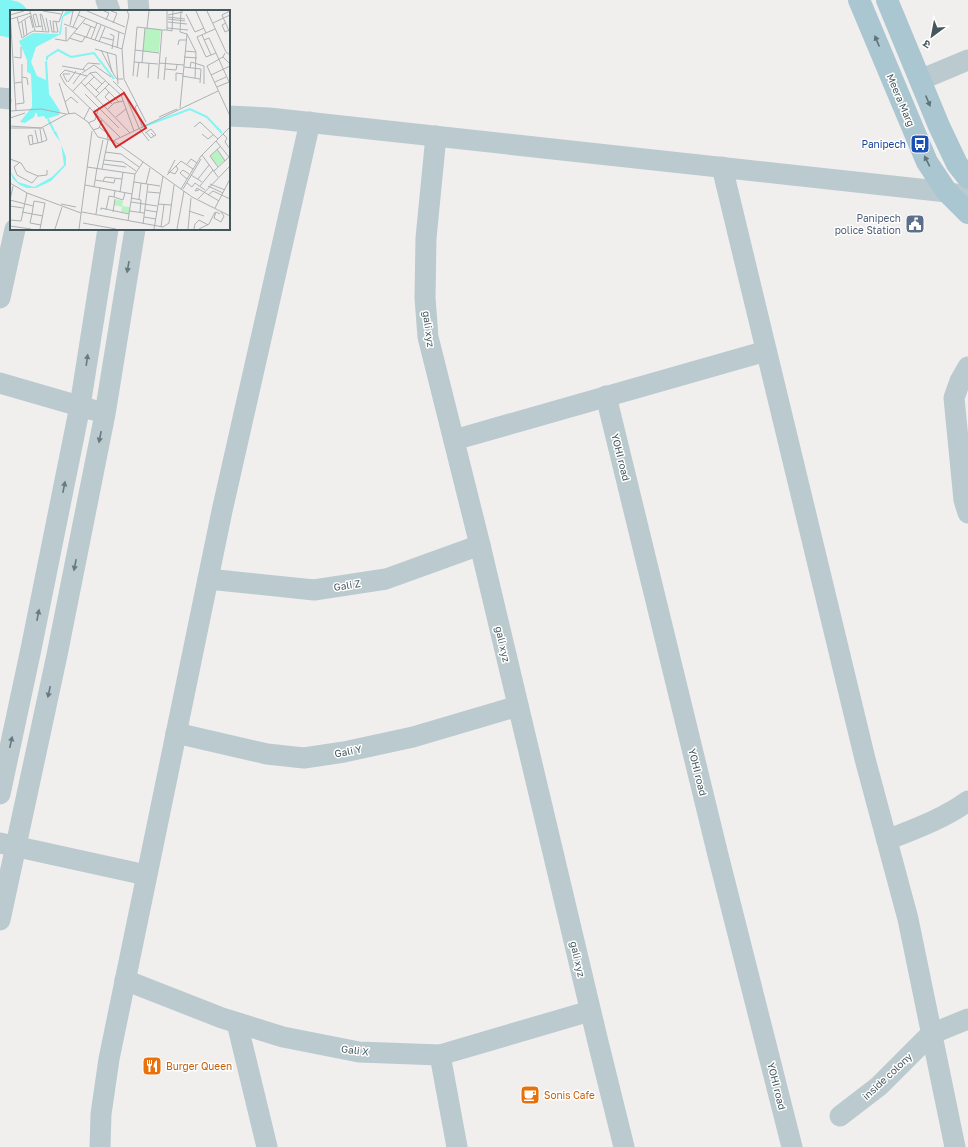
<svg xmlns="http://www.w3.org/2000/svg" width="968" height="1147" viewBox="0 0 968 1147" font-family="'Golos Text','Noto Sans Devanagari',sans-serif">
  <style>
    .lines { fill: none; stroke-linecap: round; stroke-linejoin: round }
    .river { stroke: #7ff5f4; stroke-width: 37 }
    .minor { stroke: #bacacf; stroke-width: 21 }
    .major { stroke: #aac6d0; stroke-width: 22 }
    .oneway { fill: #5e737a }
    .oneway2 { fill: #677a7f }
    .labels { text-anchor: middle; stroke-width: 3; stroke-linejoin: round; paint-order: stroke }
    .street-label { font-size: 10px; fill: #44575d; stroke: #fff }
    .transit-label { font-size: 10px; fill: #164399; stroke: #fff; text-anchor: end }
    .service-label { font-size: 10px; fill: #4e5e75; stroke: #fff; text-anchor: end }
    .food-label { font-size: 10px; fill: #c56008; stroke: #fff; text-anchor: start }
    .inset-river { fill: none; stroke: #7ff5f4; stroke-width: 2 }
    .inset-road { fill: none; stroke: #acb2b4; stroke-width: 1 }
    .view { fill: #d62828; fill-opacity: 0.15; stroke: #d62828; stroke-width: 2 }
    .inset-edge { fill: none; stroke: #44575d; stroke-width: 2 }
  </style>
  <rect width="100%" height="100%" fill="#f1eeee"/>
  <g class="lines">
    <path class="river" d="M0 17 11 19"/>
    <g class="minor">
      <path d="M106 0 110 11"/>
      <path d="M138 0 139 11"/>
      <path d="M920 80 968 60"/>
      <path d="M0 98 11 99"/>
      <path d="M229 116 269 118 947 192 968 197"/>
      <path d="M436 136 426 238 425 298 428 337 480 545 598 1042 624 1147"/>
      <path d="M722 167 865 759 908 919 955 1147"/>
      <path d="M0 298 15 229"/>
      <path d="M968 367 960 381 954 398 964 500 968 513"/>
      <path d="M0 383 93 410"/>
      <path d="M606 396 718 855 792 1147"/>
      <path d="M454 440 766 351"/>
      <path d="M208 579 314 590 386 579 480 545"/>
      <path d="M176 733 267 754 304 758 344 752 413 737 518 706"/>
      <path d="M0 794 31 649 80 406 108 229"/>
      <path d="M887 840C915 829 943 819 968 801"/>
      <path d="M0 843 146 875"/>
      <path d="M0 920 57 655 105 414 135 229"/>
      <path d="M125 980 222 1018 283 1037 359 1052 440 1055 590 1011"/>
      <path d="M237 1023 267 1147"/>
      <path d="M440 1055 457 1147"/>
      <path d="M840 1116 879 1086 931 1034 968 1019"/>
      <path d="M100 1147 101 1114 109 1059 222 511 310 122"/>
    </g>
    <g class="major">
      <path d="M859 0 927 162 947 192 968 213"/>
      <path d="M887 0 939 126 957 164 968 178"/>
    </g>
  </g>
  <defs><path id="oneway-solid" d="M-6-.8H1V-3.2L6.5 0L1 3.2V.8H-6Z"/></defs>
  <g class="oneway">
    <use href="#oneway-solid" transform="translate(877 41) rotate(-113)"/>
    <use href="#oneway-solid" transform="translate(928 101) rotate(67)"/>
    <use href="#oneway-solid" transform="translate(927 161) rotate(-117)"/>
  </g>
  <g class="oneway2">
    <use href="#oneway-solid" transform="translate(128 267) rotate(100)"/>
    <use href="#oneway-solid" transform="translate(87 360) rotate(-82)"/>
    <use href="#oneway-solid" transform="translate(100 437) rotate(101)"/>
    <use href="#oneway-solid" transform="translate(64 487) rotate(-79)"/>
    <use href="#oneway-solid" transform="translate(75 565) rotate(101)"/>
    <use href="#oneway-solid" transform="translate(38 615) rotate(-79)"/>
    <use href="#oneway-solid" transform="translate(49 692) rotate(102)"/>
    <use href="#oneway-solid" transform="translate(11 742) rotate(-78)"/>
  </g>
  <defs>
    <symbol id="bus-square" viewBox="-11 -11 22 22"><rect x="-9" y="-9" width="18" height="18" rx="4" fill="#1a4fb4" stroke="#fff"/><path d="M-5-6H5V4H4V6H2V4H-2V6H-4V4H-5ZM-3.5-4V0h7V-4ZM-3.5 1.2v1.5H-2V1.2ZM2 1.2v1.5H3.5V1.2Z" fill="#fff"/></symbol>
    <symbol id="civic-square" viewBox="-11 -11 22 22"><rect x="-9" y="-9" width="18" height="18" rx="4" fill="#5c6f8a" stroke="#fff"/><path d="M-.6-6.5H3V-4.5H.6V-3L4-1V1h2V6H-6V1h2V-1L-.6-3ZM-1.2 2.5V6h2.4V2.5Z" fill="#fff"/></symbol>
    <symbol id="restaurant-square" viewBox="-11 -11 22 22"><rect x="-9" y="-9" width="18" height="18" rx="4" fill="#e8710a" stroke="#fff"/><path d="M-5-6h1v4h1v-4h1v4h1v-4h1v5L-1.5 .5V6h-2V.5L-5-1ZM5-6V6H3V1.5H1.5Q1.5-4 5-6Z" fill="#fff"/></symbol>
    <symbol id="cafe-square" viewBox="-11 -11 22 22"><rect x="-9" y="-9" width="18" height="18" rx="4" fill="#e8710a" stroke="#fff"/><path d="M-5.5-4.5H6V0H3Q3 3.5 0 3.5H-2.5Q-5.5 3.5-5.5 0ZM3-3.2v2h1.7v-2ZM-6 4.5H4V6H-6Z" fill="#fff"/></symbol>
  </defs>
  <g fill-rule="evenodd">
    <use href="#bus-square" x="909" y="133" width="22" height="22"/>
    <use href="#civic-square" x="904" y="213" width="22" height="22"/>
    <use href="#restaurant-square" x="141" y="1055" width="22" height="22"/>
    <use href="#cafe-square" x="519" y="1084" width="22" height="22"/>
  </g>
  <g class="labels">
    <g class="street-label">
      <text transform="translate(901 100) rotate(67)" y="4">Meera Marg</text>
      <text transform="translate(429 329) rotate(83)" y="4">gali xyz</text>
      <text transform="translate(621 457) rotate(76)" y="4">YOHI road</text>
      <text transform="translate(347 585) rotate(-9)" y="4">Gali Z</text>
      <text transform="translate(503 644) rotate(77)" y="4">gali xyz</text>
      <text transform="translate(348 751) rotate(-11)" y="4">Gali Y</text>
      <text transform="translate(698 772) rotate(76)" y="4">YOHI road</text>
      <text transform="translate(578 959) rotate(77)" y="4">gali xyz</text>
      <text transform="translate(355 1050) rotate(7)" y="4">Gali X</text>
      <text transform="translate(887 1076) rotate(-43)" y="4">inside colony</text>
      <text transform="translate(777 1086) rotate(76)" y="4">YOHI road</text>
    </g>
    <g class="transit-label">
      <text x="906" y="148">Panipech</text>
    </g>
    <g class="service-label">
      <text x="901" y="222">Panipech<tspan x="901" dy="12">police Station</tspan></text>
    </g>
    <g class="food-label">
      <text x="166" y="1070">Burger Queen</text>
      <text x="544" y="1099">Sonis Cafe</text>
    </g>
  </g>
  <g transform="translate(10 10)">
    <rect width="220" height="220" fill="#f1eeee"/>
    <path d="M135 18 151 19 149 42 133 41ZM207 140 215 150 208 156 200 146ZM106 189 113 191 112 196 120 197 119 203 111 202 112 197 104 195Z" fill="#b7f4c1"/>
    <path d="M56 1H64L53 7 51 24 26 37 21 52 27 66 36 70 35 52 37 50 39 84 50 101 49 105 36 109 34 106 28 107 26 102 24 107 15 113 10 112 22 97V87L21 64 17 62V50L9 31 23 23 49 24 52 7ZM46 121 56 147V155L41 171 26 178H17L10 175 3 169 0 161 8 172 24 177 42 167 54 155 51 133 43 122Z" fill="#7ff5f4"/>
    <path class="inset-river" d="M37 50V47L48 40 61 47 84 43 104 69M38 109 44 121M132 117 180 99 197 107 212 123"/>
    <path class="inset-road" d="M0 1 6 101M20 1 25 21M33 1 51 4M77 1 115 17M94 1 99 3 96 10M101 1 107 3 103 13M117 1 119 5 112 39 114 69 136 112M157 1V20L162 21 163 1M186 1 196 23 205 19M197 1 216 42 220 45M220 1 212 5 220 23M26 4 23 5 26 17 32 16M26 4 29 16M176 4 185 22 194 18M0 5 14 1M68 5 114 24M158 5 173 2M7 7 12 28 23 21 39 22 36 8M158 7 175 9M1 9 21 3M158 9 175 11M15 10 17 25M40 10 42 22M12 12 14 26M158 12 177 14M9 13 20 6 23 18M73 13 85 18M203 13 220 5M216 13 212 15 215 22 219 20M54 14 68 19M60 15 63 1M63 17 70 1M137 18 139 1M157 18 178 20M33 21 30 4 32 5 36 21M42 22H48L46 12M44 22 43 11 49 12 53 1M64 23 112 39M196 23 187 27 196 47 206 43 220 74M100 24 104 26 102 39M177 24 186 42M192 25 201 45M91 27 103 30M59 28 72 32 75 27M76 28 81 16M45 29 57 31 76 8M81 29 87 13M56 30V17M85 30 91 15M194 30 199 28 206 43M89 32 95 17M168 35 169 30H176M107 38 109 22M85 39 106 45 108 74M91 40 104 65 107 69H113M125 40 149 43M175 41 186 42 185 68M97 42 102 62M215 43 213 47 220 54M4 47 11 48V37M174 47 187 48M213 47 197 56 220 106M124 52 148 54M132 53 135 18M149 53 174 55M12 54V67M52 56 75 60M174 57 191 59 190 73M180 58 181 52 194 56V74M73 59 78 53 90 54M155 59 166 60 167 55M72 63 84 55 101 67M80 63 92 74M201 65 220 56M77 66 55 60 50 65 55 74 110 127M123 66 127 17 152 20M172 66 190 69M127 67 129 52M138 68 139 53M148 69 152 20H157M154 70 156 47M103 71 114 82 129 118 139 131M166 71V63L173 64M12 72V67L17 68 18 75M57 72 53 64H60M58 72 66 61M71 72 120 123M78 72 90 84M205 72 216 67M5 73 12 72 14 93 6 94M49 73 59 104M63 74 71 63M75 76 84 67M207 77 219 72M95 78 109 92M86 80 95 71M63 81 80 63 86 62 111 85 124 121M99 82 95 87 102 94M75 84 109 118M86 87 99 74M55 92 61 87 68 93M127 95 125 97 132 116M170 98 177 24 170 22 171 1M98 99 104 93 113 91M0 101 31 99 56 104M0 101 1 89M106 107 116 99M149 107 167 99M0 108 15 103M74 109 80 97M78 113 85 110 88 100M0 116 31 118 57 104 65 103 78 112 88 127 104 131 182 187 220 206M89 117 97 123 98 129M184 117 190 112 208 129M0 118H32M25 120 28 133M83 120 89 118 92 110M136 122 141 128 144 126 141 123M135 123 141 119 146 125 144 126M192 124 198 129 203 125M213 124 217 128 215 132 220 139M103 131 208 81M206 131 219 147M32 132 37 130 33 118M23 134 20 135 18 126 22 125 23 134 32 132 30 119M207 139 215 151M95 142 111 144 129 157M192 145 208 167M0 149 11 153 16 161 28 166 37 165V160M94 150 113 152 126 161M9 153 4 157 7 165 22 173 28 166M93 154 116 157M177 154 181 149 187 153M77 157 125 164M208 157 200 146 211 136M87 159 93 130M92 159 98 130M204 161 220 146M160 162 165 164 168 159 166 156M158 163 165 150M157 165 171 151 183 159M181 165 192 172M177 169 170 163 173 160 179 164M188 169 199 155M85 170 104 173 105 169M93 171 95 167 112 169M124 172 150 176M0 173 17 183 71 203M177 173 182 177 185 173 195 180M136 174 140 158M200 174 215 180M75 175 122 184M190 176 203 160M198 176 213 183M84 177 87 158M171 179 191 146 220 117M173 179 191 149M189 180 185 181 187 178 209 191M110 182 113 162M138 182 150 183M198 185 203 181 220 189M104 187 113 190 115 183M121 188 131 190 130 202M129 189 131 173M188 189 220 156M0 190 23 196M0 190 3 176M121 192 147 196M51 194 66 197M148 194 161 195M0 196 13 198M205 198 220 169M91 200V198L119 204M96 200 99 186 104 187 105 180M135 200 147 202M120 201 134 203M179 201 194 206M12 202 33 206M72 202 153 217 159 213 164 175M103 202 105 189M86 204 90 177M210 204 206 202 204 208 211 212 214 206 211 202M134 207 146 209M0 210 11 211 17 183M118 211 125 164 133 152M73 213 106 219M133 214 138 174M31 215 20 213 22 204 24 191 35 193M0 216 21 219M151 217 154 195M30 219 35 193M45 219 52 197M69 219 82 121M144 219 153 166M167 219 174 181M178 219 181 188M184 219 185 214 189 210 198 215M189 219 199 214 205 202"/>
    <path class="view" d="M114 83 136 118 106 137 84 102Z"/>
    <rect width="220" height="220" class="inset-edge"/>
  </g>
  <g transform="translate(932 36) rotate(212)" stroke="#ffffff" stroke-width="3" paint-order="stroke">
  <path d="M0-3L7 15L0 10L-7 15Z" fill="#44575d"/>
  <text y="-6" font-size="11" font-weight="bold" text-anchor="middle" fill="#44575d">उ</text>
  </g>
</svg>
